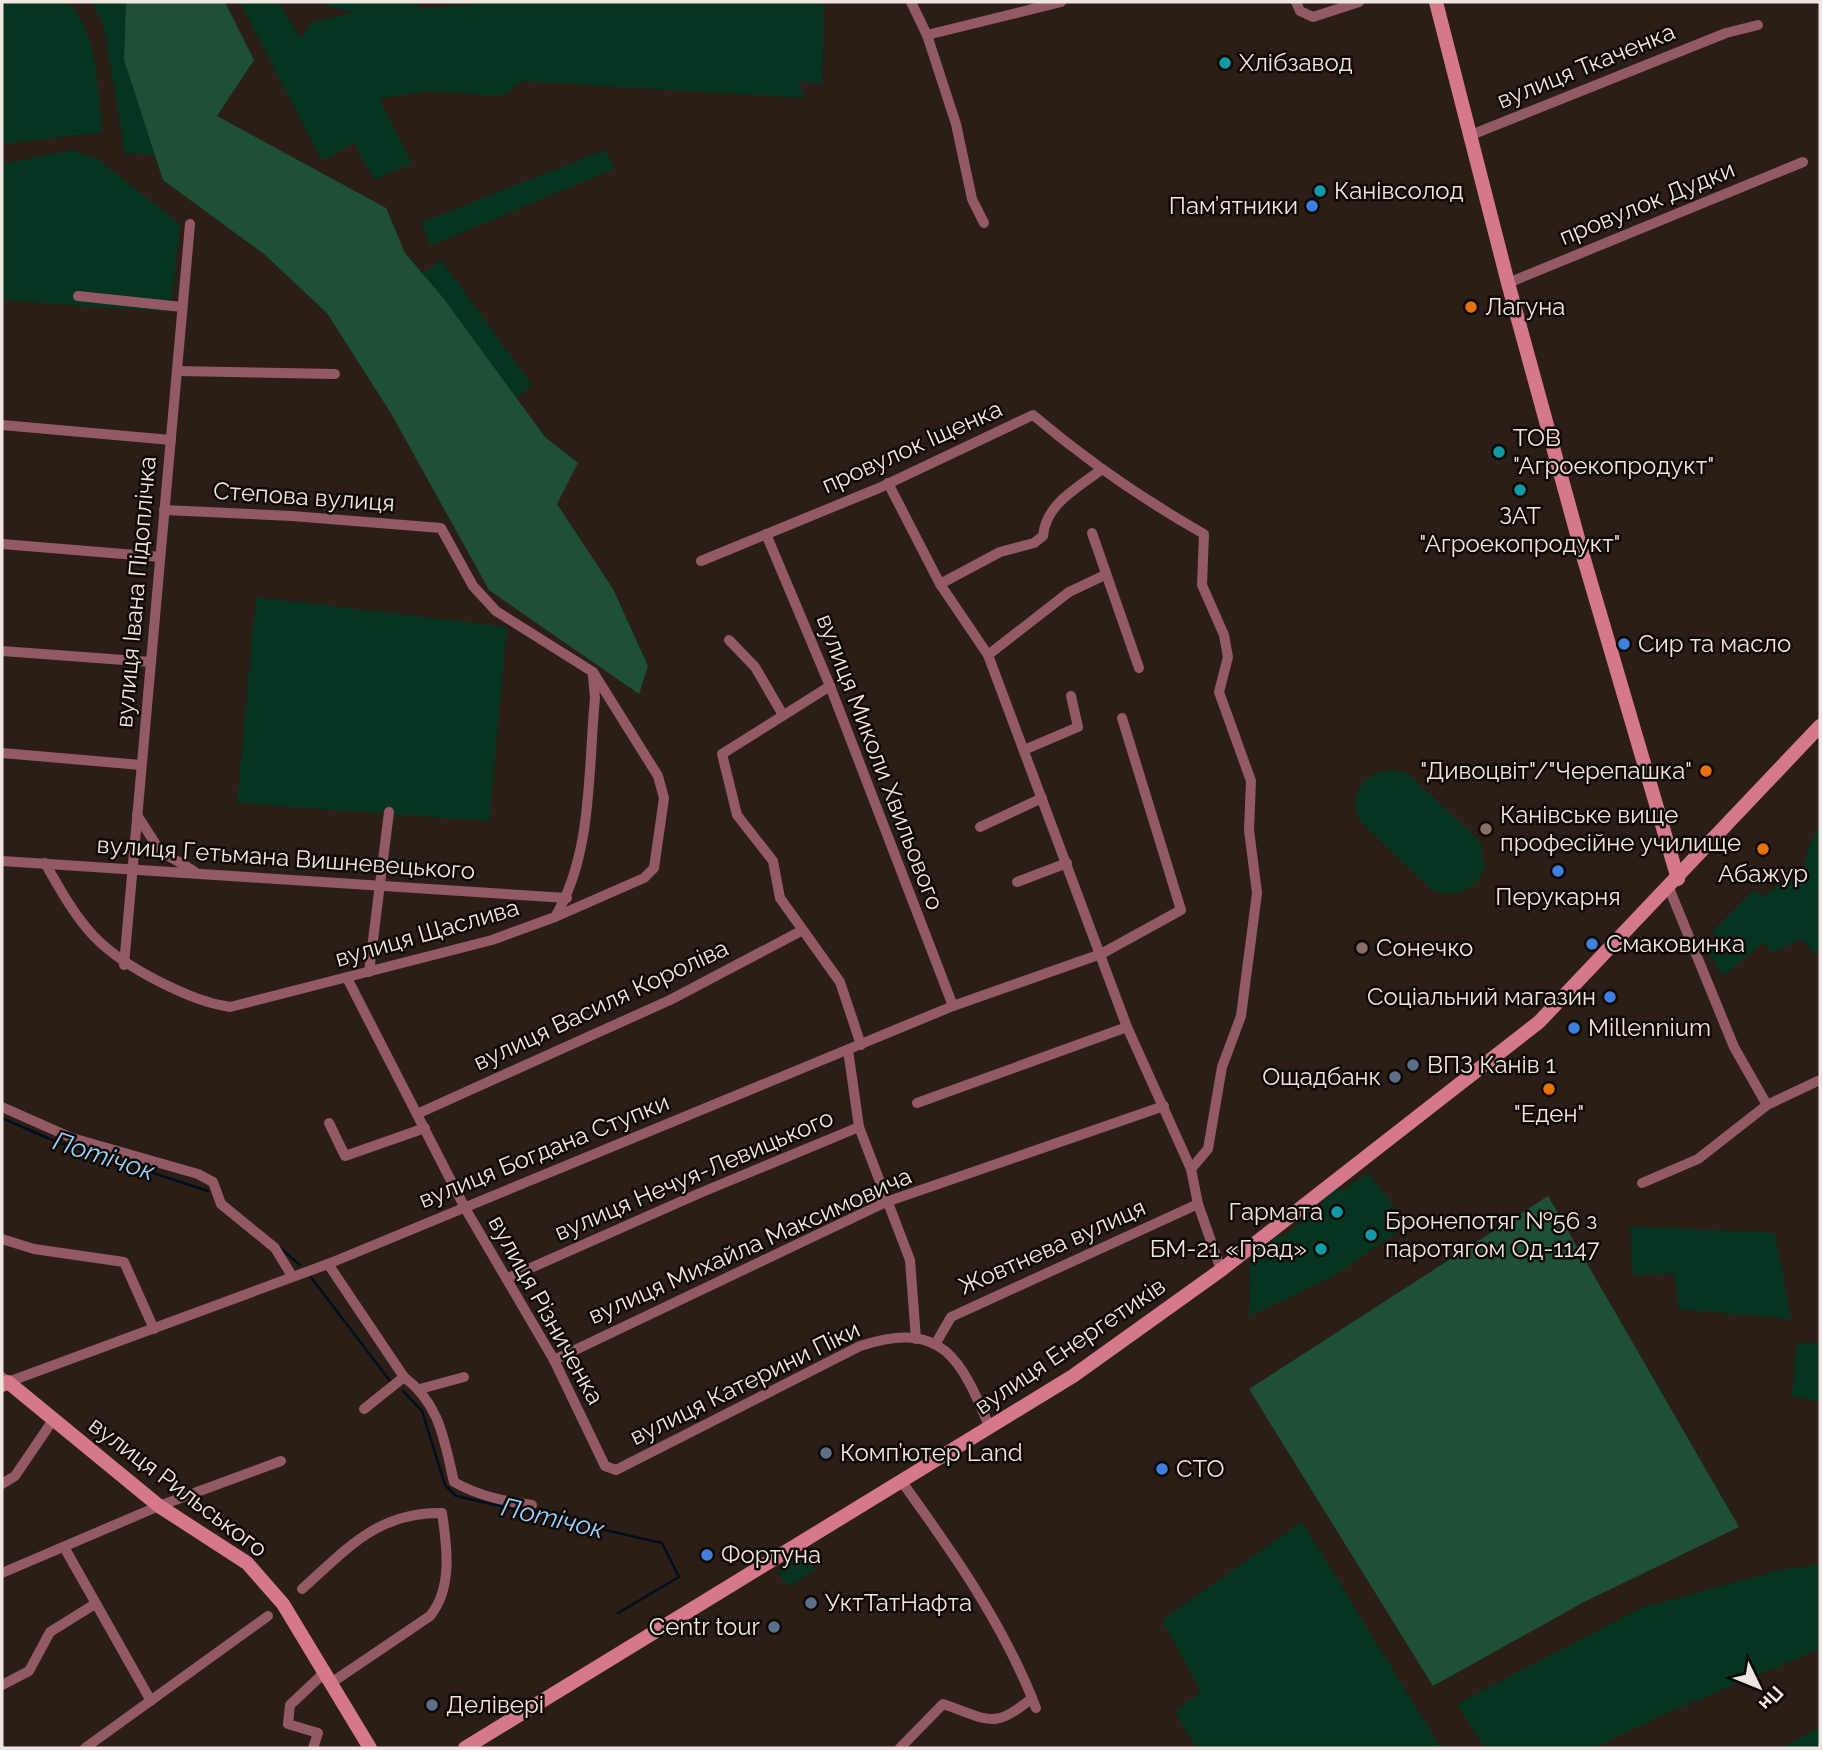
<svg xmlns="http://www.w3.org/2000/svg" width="1822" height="1750" viewBox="0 0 1822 1750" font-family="Raleway,sans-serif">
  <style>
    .green { fill: #053421 }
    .forest { fill: #1e5038 }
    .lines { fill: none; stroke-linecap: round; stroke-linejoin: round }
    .stream { stroke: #000f1f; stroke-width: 2.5 }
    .street { stroke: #935964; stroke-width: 10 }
    .secondary { stroke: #d5788b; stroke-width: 14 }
    .culture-dot { fill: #0f9aa8; stroke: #0f0906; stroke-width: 2.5 }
    .shop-dot { fill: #3f7fe0; stroke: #0f0906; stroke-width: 2.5 }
    .food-dot { fill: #e8710a; stroke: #0f0906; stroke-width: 2.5 }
    .education-dot { fill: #8d6e63; stroke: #0f0906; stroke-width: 2.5 }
    .service-dot { fill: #5c6f8a; stroke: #0f0906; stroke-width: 2.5 }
    .labels { text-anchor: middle; stroke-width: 5; stroke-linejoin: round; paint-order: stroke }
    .poi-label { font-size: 24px; fill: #f0e6e0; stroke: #0f0906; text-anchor: start }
    .street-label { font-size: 24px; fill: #f0e6e0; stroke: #0f0906 }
    .water-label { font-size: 26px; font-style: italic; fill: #99d1fe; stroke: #0f0906 }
  </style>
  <rect width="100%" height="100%" fill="#2b1e16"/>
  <g class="green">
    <path d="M2 2H67C98 28 97 92 103 132L2 144Z"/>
    <path d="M91 2H126L124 60 157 155 125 153 103 22Z"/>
    <path d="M240 2H278L301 38 311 23 355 12 328 7 321 2H422L415 9 500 2H824L822 84 798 81 805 98 521 81 503 96 427 91 379 99 412 163 374 180 354 143 322 161Z"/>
    <path d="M72 150 98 159 180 224 170 312 3 300 2 164Z"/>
    <path d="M605 150 614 169 430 246 422 222Z"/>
    <path d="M441 260 532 385 516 398 423 274Z"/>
    <path d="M256 597 507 627 489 821 237 803Z"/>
    <path d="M1389 770 1407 773 1480 841 1485 866C1475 890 1457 899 1432 890L1360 821C1349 792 1361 776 1389 770Z"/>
    <path d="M1820 823V949L1814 953 1802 939 1772 953 1764 942 1723 976 1705 947 1717 938 1712 932 1754 890 1763 897 1787 880 1803 881 1807 852Z"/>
    <path d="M1368 1173 1408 1225 1330 1278 1249 1316 1250 1255 1275 1236 1282 1237 1321 1207 1323 1198 1337 1188 1342 1191Z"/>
    <path d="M1630 1226 1775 1233 1791 1319 1679 1309 1674 1273 1633 1275Z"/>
    <path d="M1797 1343H1820V1402L1792 1396Z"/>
    <path d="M1302 1522 1441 1748H1197L1175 1712 1201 1691 1162 1620Z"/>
    <path d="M801 1556 812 1560 814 1570 790 1586 781 1579 780 1569Z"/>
    <path d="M1820 1564V1649L1662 1715 1593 1748H1485L1457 1704 1641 1608 1777 1571Z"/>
    <path d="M1820 1727V1748H1781Z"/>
  </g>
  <g class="forest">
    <path d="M126 2H225L254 60 217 116 386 208 405 253 444 299 545 437 578 463 557 504 613 589 648 666 639 694 489 590 392 415 327 313 264 254 163 180 124 60Z"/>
    <path d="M1548 1196 1739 1527 1584 1602 1433 1686 1249 1389Z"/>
  </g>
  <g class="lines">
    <g class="stream">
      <path d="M2 1118 52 1140 208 1191"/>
      <path d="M278 1246 300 1265"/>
      <path d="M310 1276 390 1381"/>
      <path d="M403 1391 422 1411 445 1485 456 1496 662 1543 679 1577 618 1613"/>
    </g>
    <g class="street">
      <path d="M911 2 927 35 956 124 972 199 984 223"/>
      <path d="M1296 2 1300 11 1313 17 1359 2"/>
      <path d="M927 35 1061 2"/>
      <path d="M1471 135 1726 33 1758 25"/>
      <path d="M1508 283 1803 162"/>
      <path d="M78 296 182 307"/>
      <path d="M177 371 335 374"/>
      <path d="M2 425 171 440"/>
      <path d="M888 483 940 584 988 655 1127 1027 1191 1169 1198 1204 1221 1270"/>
      <path d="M1092 533 1139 668"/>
      <path d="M766 534 830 686 953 1006"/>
      <path d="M2 544 160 557"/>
      <path d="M701 561 879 488 1033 415C1086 460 1144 500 1204 534L1202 585 1224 635 1228 657 1219 692 1251 781 1249 830 1257 893 1241 1016 1222 1067 1208 1149 1191 1169"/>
      <path d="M940 584 1000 552 1034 543 1043 536C1046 503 1078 488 1102 469"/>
      <path d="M729 640 755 667 783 715"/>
      <path d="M2 651 151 662"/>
      <path d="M988 655 1069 592 1105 575"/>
      <path d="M830 686 722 754 737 815 773 861 780 898 840 982 861 1045"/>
      <path d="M1024 750 1078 727 1071 696"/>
      <path d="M2 753 141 765"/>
      <path d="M137 815 160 851 194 871"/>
      <path d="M980 827 1042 798"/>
      <path d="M2 861 567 898"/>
      <path d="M45 863C81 927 97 951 164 984 187 995 205 1003 230 1007L492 940 555 917 644 878 654 868 664 798 658 776 593 672 496 611 473 586 441 528 292 516 164 510"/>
      <path d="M1017 882 1067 863"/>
      <path d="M1669 888 1734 1047 1767 1105"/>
      <path d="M555 917C593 854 588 769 595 698L593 676"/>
      <path d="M124 965 190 224"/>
      <path d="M369 972 389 812"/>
      <path d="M347 978 465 1208 554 1360 605 1466 616 1470 860 1346C943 1319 961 1359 990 1428"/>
      <path d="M848 1050 859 1127 910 1260 916 1339"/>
      <path d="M917 1103 1127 1027"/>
      <path d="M2 1107 72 1138 198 1174 213 1182 221 1204 275 1248 292 1276"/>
      <path d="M417 1114 670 1000 801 931"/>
      <path d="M329 1123 345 1156 425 1128"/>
      <path d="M1642 1183 1698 1159 1767 1105 1820 1080"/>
      <path d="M2 1239 34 1249 124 1262 154 1329"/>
      <path d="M328 1264 404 1377C440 1404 444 1440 454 1482 479 1496 503 1501 532 1505"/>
      <path d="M508 1278 700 1193 859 1127"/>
      <path d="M936 1343 951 1317 1198 1204"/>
      <path d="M554 1360 886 1202 1164 1106"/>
      <path d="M2 1377 8 1382 328 1264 953 1006 1101 954 1181 910 1122 718"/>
      <path d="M420 1389 464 1377"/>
      <path d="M364 1409 404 1377"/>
      <path d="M902 1482C954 1554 1004 1625 1036 1708"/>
      <path d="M2 1484 15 1476 53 1420"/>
      <path d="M64 1547 151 1701"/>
      <path d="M2 1573 159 1506 281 1461"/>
      <path d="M302 1589C347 1549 377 1512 442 1513 447 1546 453 1588 430 1616L331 1683"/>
      <path d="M2 1685 29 1671 50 1632 95 1604"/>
      <path d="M85 1748 268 1616"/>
      <path d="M313 1748 318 1733 288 1724 290 1705 324 1673"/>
      <path d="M900 1748 943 1704C988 1719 993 1731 1032 1698"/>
    </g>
    <g class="secondary">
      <path d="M1436 2 1508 283 1581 549 1678 879"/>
      <path d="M2 1385 8 1382 159 1506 247 1563 283 1604 370 1748"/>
      <path d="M465 1748 1073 1376 1221 1270 1539 1022 1820 726"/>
    </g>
  </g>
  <g class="culture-dot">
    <circle cx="1225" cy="63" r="7"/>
    <circle cx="1320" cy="191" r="7"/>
    <circle cx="1499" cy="452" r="7"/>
    <circle cx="1520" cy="490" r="7"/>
    <circle cx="1337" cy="1212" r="7"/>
    <circle cx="1371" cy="1235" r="7"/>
    <circle cx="1321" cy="1249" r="7"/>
  </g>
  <g class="shop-dot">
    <circle cx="1312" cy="206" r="7"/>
    <circle cx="1624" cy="644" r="7"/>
    <circle cx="1558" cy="871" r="7"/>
    <circle cx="1592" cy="944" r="7"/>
    <circle cx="1610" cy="997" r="7"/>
    <circle cx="1574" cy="1028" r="7"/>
    <circle cx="1162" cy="1469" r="7"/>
    <circle cx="707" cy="1555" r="7"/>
  </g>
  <g class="food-dot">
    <circle cx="1471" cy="307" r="7"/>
    <circle cx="1706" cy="771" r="7"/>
    <circle cx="1763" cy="849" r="7"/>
    <circle cx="1549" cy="1089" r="7"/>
  </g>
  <g class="education-dot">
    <circle cx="1486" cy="829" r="7"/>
    <circle cx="1362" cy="948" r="7"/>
  </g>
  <g class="service-dot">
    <circle cx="1413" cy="1065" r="7"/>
    <circle cx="1395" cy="1077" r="7"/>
    <circle cx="826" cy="1453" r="7"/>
    <circle cx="811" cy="1603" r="7"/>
    <circle cx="774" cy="1627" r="7"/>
    <circle cx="432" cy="1705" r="7"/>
  </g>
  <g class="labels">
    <g class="poi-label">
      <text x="1239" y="71">Хлібзавод</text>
      <text x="1334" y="199">Канівсолод</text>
      <text x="1298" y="214" text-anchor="end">Пам’ятники</text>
      <text x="1485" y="315">Лагуна</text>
      <text x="1513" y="446">ТОВ<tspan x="1513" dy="28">"Агроекопродукт"</tspan></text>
      <text x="1520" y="524" text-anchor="middle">ЗАТ<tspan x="1520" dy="28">"Агроекопродукт"</tspan></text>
      <text x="1638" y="652">Сир та масло</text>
      <text x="1692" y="779" text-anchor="end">"Дивоцвіт"/"Черепашка"</text>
      <text x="1500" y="823">Канівське вище<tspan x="1500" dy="28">професійне училище</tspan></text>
      <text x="1763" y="882" text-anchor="middle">Абажур</text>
      <text x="1558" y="905" text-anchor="middle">Перукарня</text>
      <text x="1606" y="952">Смаковинка</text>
      <text x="1376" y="956">Сонечко</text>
      <text x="1596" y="1005" text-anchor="end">Соціальний магазин</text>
      <text x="1588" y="1036">Millennium</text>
      <text x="1427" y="1073">ВПЗ Канів 1</text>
      <text x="1381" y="1085" text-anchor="end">Ощадбанк</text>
      <text x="1549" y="1122" text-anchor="middle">"Еден"</text>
      <text x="1323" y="1220" text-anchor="end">Гармата</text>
      <text x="1385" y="1229">Бронепотяг №56 з<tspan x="1385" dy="28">паротягом Од-1147</tspan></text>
      <text x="1307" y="1257" text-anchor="end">БМ-21 «Град»</text>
      <text x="840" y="1461">Комп’ютер Land</text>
      <text x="1176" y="1477">СТО</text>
      <text x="721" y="1563">Фортуна</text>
      <text x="825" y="1611">УктТатНафта</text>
      <text x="760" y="1635" text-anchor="end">Centr tour</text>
      <text x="446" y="1713">Делівері</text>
    </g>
    <g class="street-label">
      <text transform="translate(1586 66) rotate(-22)" y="8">вулиця Ткаченка</text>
      <text transform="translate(1647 203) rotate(-22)" y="8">провулок Дудки</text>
      <text transform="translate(912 447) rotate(-24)" y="8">провулок Іщенка</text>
      <text transform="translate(304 497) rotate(4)" y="8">Степова вулиця</text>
      <text transform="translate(136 592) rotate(-85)" y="8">вулиця Івана Підоплічка</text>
      <text transform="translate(880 762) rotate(69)" y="8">вулиця Миколи Хвильового</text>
      <text transform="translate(286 858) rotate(4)" y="8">вулиця Гетьмана Вишневецького</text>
      <text transform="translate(427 933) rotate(-16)" y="8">вулиця Щаслива</text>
      <text transform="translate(601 1005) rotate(-25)" y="8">вулиця Василя Короліва</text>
      <text transform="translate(544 1151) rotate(-22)" y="8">вулиця Богдана Ступки</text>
      <text transform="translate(694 1175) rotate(-23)" y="8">вулиця Нечуя-Левицького</text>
      <text transform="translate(750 1246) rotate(-24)" y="8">вулиця Михайла Максимовича</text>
      <text transform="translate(1052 1247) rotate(-24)" y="8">Жовтнева вулиця</text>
      <text transform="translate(546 1310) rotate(61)" y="8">вулиця Різниченка</text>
      <text transform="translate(1070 1346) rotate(-34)" y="8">вулиця Енергетиків</text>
      <text transform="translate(745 1383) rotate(-26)" y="8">вулиця Катерини Піки</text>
      <text transform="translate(178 1487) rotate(37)" y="8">вулиця Рильського</text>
    </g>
    <g class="water-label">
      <text transform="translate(104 1156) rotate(18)" y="9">Потічок</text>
      <text transform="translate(553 1518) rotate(13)" y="9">Потічок</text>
    </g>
  </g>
  <rect width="1822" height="1750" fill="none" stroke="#f0e6e0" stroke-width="7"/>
  <g transform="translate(1759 1687) rotate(133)" stroke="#0f0906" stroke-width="5" paint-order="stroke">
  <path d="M0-5L12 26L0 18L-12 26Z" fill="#f0e6e0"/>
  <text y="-10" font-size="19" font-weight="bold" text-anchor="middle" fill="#f0e6e0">Пн</text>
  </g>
</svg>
